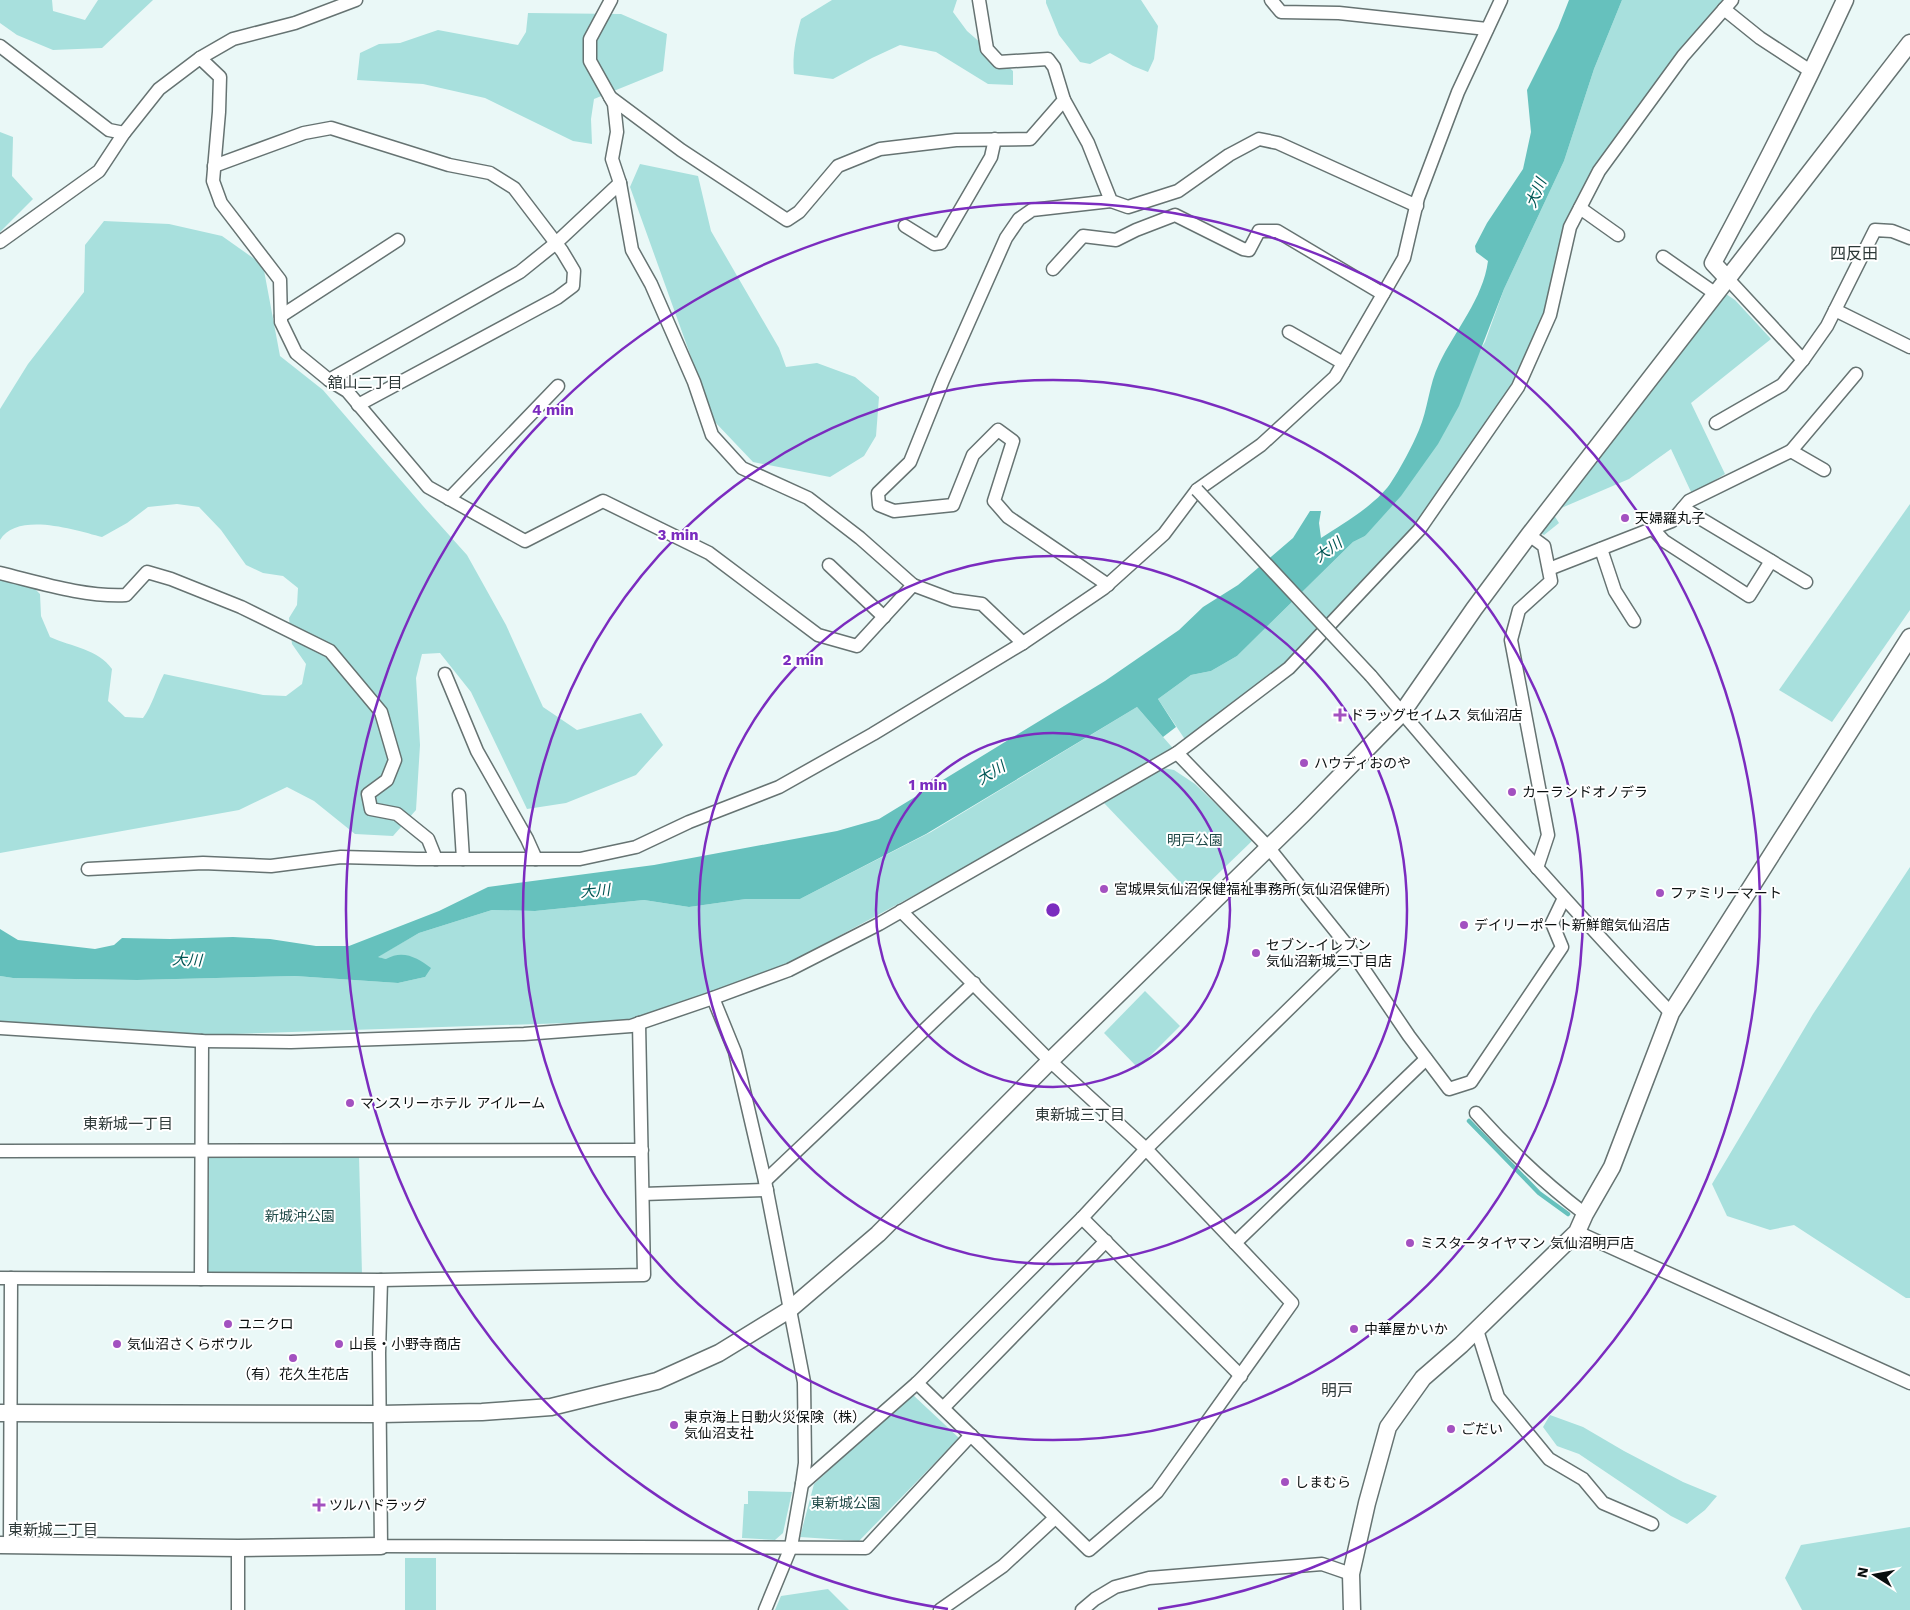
<svg xmlns="http://www.w3.org/2000/svg" width="1910" height="1610" viewBox="0 0 1910 1610" font-family="'Work Sans','Noto Sans JP',sans-serif">
  <style>
    .green { fill: #a8e0dd }
    .water { fill: #66c1bd }
    .lines { fill: none; stroke-linecap: round; stroke-linejoin: round }
    .stream { stroke: #66c1bd; stroke-width: 4.5 }
    .minor-casing { stroke: #667372; stroke-width: 15 }
    .tertiary-casing { stroke: #667372; stroke-width: 19 }
    .minor { stroke: #fff; stroke-width: 12 }
    .tertiary { stroke: #fff; stroke-width: 16 }
    .minor-bridge-casing { stroke: #667372; stroke-width: 15; stroke-linecap: butt }
    .minor-bridge { stroke: #fff; stroke-width: 12 }
    .ring { fill: none; stroke: #7b2cbf; stroke-width: 2.5 }
    .poi-dot { fill: #a351c0; stroke: #fff; stroke-width: 2 }
    .labels { text-anchor: middle; stroke-width: 4; stroke-linejoin: round; paint-order: stroke }
    .poi-label { font-size: 14px; fill: #0a0f0f; stroke: #fff; text-anchor: start }
    .park-label { font-size: 14px; fill: #214b49; stroke: #fff }
    .water-label { font-size: 15px; font-style: italic; fill: #005654; stroke: #fff }
    .neighbourhood-label { font-size: 15px; fill: #2d3938; stroke: #fff }
    .quarter-label { font-size: 16px; fill: #2d3938; stroke: #fff }
    .centre { fill: #7b2cbf; stroke: #fff; stroke-width: 2.5 }
    .ring-label { font-size: 15px; text-anchor: middle; font-weight: bold; fill: #7b2cbf; stroke: #fff; stroke-width: 4; stroke-linejoin: round; paint-order: stroke }
  </style>
  <rect width="100%" height="100%" fill="#eaf8f7"/>
  <g class="green">
    <path d="M0 0H52L53 11 85 20 98 0H153L102 48 53 50 17 35 0 23Z"/>
    <path d="M832 0H957L953 12 967 31 1013 71V85L988 84 936 52 900 45 872 58 833 79 794 74C792 55 796 37 801 19Z"/>
    <path d="M1046 0H1141L1158 26 1154 59 1148 72 1133 66 1110 53 1090 64 1080 62 1059 35 1046 3Z"/>
    <path d="M1622 0H1731L1599 171 1570 227 1547 321 1518 387 1419 530 1289 668 1186 741 1158 699 1191 675 1211 671 1237 656 1353 542 1365 536 1485 342 1504 289 1564 161 1594 69Z"/>
    <path d="M528 13 621 14 667 34 663 71 594 99 591 119 592 144 573 141 485 98 423 84 357 80 360 53 379 44 400 43 438 30 518 45 526 32Z"/>
    <path d="M0 132 13 137 12 176 33 199 0 232Z"/>
    <path d="M640 164 698 176 711 231 779 348 786 367 817 363 855 377 879 397 876 436 864 456 830 477 753 462 714 421 630 187Z"/>
    <path d="M104 221 169 224 222 236 263 265 280 356 323 390 423 506 467 555 506 625 543 707 577 730 641 713 663 745 636 775 566 803 527 809 471 692 440 653 422 654 416 678 420 745 416 810 393 836 355 834 314 801 287 787 239 810 0 853V579L31 585 40 594 41 616 50 637C72 647 98 649 112 669L108 701 125 717 143 718C152 706 157 687 164 674L263 695 286 696 302 684 306 664 292 644 289 618 297 605 298 588 283 576 263 573 246 565 221 530 199 507 177 504 148 507 127 523 102 537C76 530 17 511 0 540V409L28 364 84 292 85 245Z"/>
    <path d="M1714 286 1735 300 1771 339 1691 403 1725 474 1692 494 1671 449 1629 479 1552 512 1559 523 1544 535 1537 531Z"/>
    <path d="M1910 504V610L1832 722 1779 690Z"/>
    <path d="M1137 707 1177 753 780 968 627 1021 203 1035 0 1024V976L13 978 137 980 295 976 398 983 425 977 386 959 377 957 419 933 492 910 535 911 644 900 689 907 746 899H800L931 832Z"/>
    <path d="M1163 768 1174 770 1195 784 1253 840 1194 897 1104 803Z"/>
    <path d="M1910 867V1298H1906L1794 1225 1770 1230 1727 1216 1712 1184 1813 1014Z"/>
    <path d="M1145 991 1180 1026 1138 1068 1104 1033Z"/>
    <path d="M359 1155 362 1275H207L209 1157Z"/>
    <path d="M912 1394 959 1438 859 1541 800 1537 814 1484Z"/>
    <path d="M1550 1415 1583 1427 1624 1451 1683 1482 1717 1496 1705 1510 1687 1524 1671 1516 1579 1454 1557 1446 1543 1427Z"/>
    <path d="M748 1491 792 1492 783 1533 775 1540 742 1538 744 1504H748Z"/>
    <path d="M1910 1527V1610H1802L1785 1578 1801 1545Z"/>
    <rect x="405" y="1558" width="31" height="52"/>
    <path d="M828 1589 849 1610H775L781 1596Z"/>
  </g>
  <path class="water" d="M1569 0H1622L1594 69 1564 161 1504 289 1459 406 1438 444 1401 496 1365 536 1353 542 1237 656 1211 671 1191 675 1158 699 1176 727 1163 737 1137 707 926 834 800 899H746L689 907 644 900 535 911 492 910 419 933 378 957 386 959C403 949 418 958 431 968L425 977 398 983 295 976 137 980 13 978 0 976V929L18 940 95 949 114 945 122 938 170 939 233 937 270 939 316 946H349L439 911 488 887 654 865 837 831 879 819 1105 681 1179 630 1203 607 1238 585 1293 538 1310 511H1321L1319 523 1321 538C1343 524 1375 505 1390 484 1400 469 1412 447 1419 430 1428 409 1429 384 1439 364 1455 330 1483 299 1488 261L1476 252 1475 246 1487 223 1523 169 1531 132 1527 90 1558 28Z"/>
  <g class="lines">
    <path class="stream" d="M1469 1121 1539 1193 1568 1214"/>
    <defs>
      <g id="minor">
        <path d="M1271 0 1281 12 1339 13 1487 29"/>
        <path d="M1724 9 1760 38 1812 72"/>
        <path d="M0 46 109 130 124 133"/>
        <path d="M200 58 233 39 295 23 356 0"/>
        <path d="M610 97 681 150 787 220 799 212 838 166 880 149 956 140 1030 139 1064 100 1054 67 1048 59 999 62 987 49 979 0"/>
        <path d="M1064 100 1088 143 1111 201 1128 207 1178 191 1229 155 1259 139 1278 143 1417 206"/>
        <path d="M214 166 304 133 331 128 449 165 490 173 514 188 562 251 574 271 573 286 557 298 358 405"/>
        <path d="M620 183 632 250 651 284 694 382 712 435 742 468 808 498 860 538 913 585"/>
        <path d="M1580 208 1618 235"/>
        <path d="M905 226 934 244 941 243 991 157 995 139"/>
        <path d="M0 242 99 171 124 133 159 89 200 58 220 77 219 112 213 181 221 203 280 280 281 322 296 353 329 380 347 391 428 487 525 541 603 501 709 553 818 635 857 646 913 585 953 600 982 604 1023 643 1104 588 1164 534 1197 490 1261 445 1335 377 1404 258 1418 198 1458 92 1501 0"/>
        <path d="M1663 257 1716 294"/>
        <path d="M1053 269 1083 236 1116 240 1136 230 1175 215 1243 249 1249 250 1259 231H1277L1383 294"/>
        <path d="M1728 279 1803 360 1827 326 1875 230 1892 231 1910 238"/>
        <path d="M1835 310 1910 347"/>
        <path d="M281 316 398 240"/>
        <path d="M1289 332 1343 363"/>
        <path d="M329 380 520 272 556 243 620 183 612 159 617 132 614 104 590 61V39L611 0"/>
        <path d="M1716 423 1782 385 1803 360"/>
        <path d="M1791 451 1856 374"/>
        <path d="M449 499 558 386"/>
        <path d="M1683 508 1806 582"/>
        <path d="M1653 529 1664 541 1749 596 1771 561"/>
        <path d="M1529 535 1544 546 1551 581 1519 610 1511 640 1548 835 1537 868"/>
        <path d="M1601 549 1615 591 1634 621"/>
        <path d="M829 565 884 617"/>
        <path d="M1549 569 1672 521 1689 501 1791 451 1824 470"/>
        <path d="M0 573C41 583 84 597 126 595L147 572 171 579 241 607 330 651 381 712 395 760 387 780 368 794 371 809 397 814 428 839 436 859"/>
        <path d="M1108 585 1008 517 994 501 1013 441 998 430 973 455 953 505 894 511 879 505 878 493 910 462 943 380 1006 238 1019 219 1032 210 1111 201"/>
        <path d="M445 674 477 751 527 839 536 859"/>
        <path d="M1371 676C1468 791 1567 904 1671 1013"/>
        <path d="M1177 753 1268 847 1350 949 1409 1036 1449 1089 1471 1082 1562 947 1552 923 1564 898"/>
        <path d="M459 795 463 859"/>
        <path d="M88 869 203 863 271 866 341 857 417 859H580L636 847 689 822 779 787 873 734 1023 643"/>
        <path d="M901 911 1050 1061 1146 1149 1292 1303 1157 1492 1089 1550 917 1383 1082 1218 1146 1149 1350 949"/>
        <path d="M713 998 735 1052 765 1181 804 1382 805 1463 802 1484 791 1547 765 1610"/>
        <path d="M0 1028 202 1041 291 1042 524 1034 631 1026 713 998 789 970 879 924 1177 753 1289 668 1419 530 1518 387 1550 315 1570 227 1599 171 1683 56 1732 0"/>
        <path d="M1476 1113C1511 1152 1543 1182 1585 1214"/>
        <path d="M0 1151 642 1150"/>
        <path d="M765 1181 974 983"/>
        <path d="M643 1194 767 1190"/>
        <path d="M1082 1218 1241 1376"/>
        <path d="M1577 1232 1910 1383"/>
        <path d="M1235 1243 1426 1059"/>
        <path d="M0 1278 381 1280 644 1275 639 1023"/>
        <path d="M201 1279 202 1041"/>
        <path d="M381 1280 379 1353 381 1546 866 1548 971 1435"/>
        <path d="M1477 1330 1498 1397 1549 1459 1583 1479 1603 1503 1652 1524"/>
        <path d="M943 1408 1106 1241"/>
        <path d="M802 1484 917 1383"/>
        <path d="M10 1545 11 1278"/>
        <path d="M238 1610V1548"/>
        <path d="M940 1610 1003 1566 1055 1518"/>
        <path d="M1082 1610 1095 1599 1115 1587 1149 1578 1322 1564 1351 1574"/>
      </g>
      <g id="tertiary">
        <path d="M1728 279 1713 263C1760 176 1804 89 1845 0"/>
        <path d="M0 1413 380 1414 482 1412 551 1407 657 1381 719 1353 789 1310 878 1234 1050 1061 1303 814 1402 713 1474 609 1529 535 1910 43"/>
        <path d="M0 1545 238 1548 381 1546"/>
        <path d="M1352 1610 1351 1574 1367 1503 1388 1427 1423 1378 1461 1345 1577 1232 1585 1214 1612 1167 1671 1013 1910 637"/>
      </g>
    </defs>
    <use href="#minor" class="minor-casing"/>
    <use href="#tertiary" class="tertiary-casing"/>
    <use href="#minor" class="minor"/>
    <use href="#tertiary" class="tertiary"/>
    <defs>
      <path id="minor-bridge" d="M1197 490 1371 676"/>
    </defs>
    <use href="#minor-bridge" class="minor-bridge-casing"/>
    <use href="#minor-bridge" class="minor-bridge"/>
  </g>
  <g class="ring">
    <circle cx="1053" cy="910" r="177"/>
    <circle cx="1053" cy="910" r="354"/>
    <circle cx="1053" cy="910" r="530"/>
    <path d="M948 1609A707 707 0 1 1 1158 1609"/>
  </g>
  <g class="poi-dot">
    <circle cx="1625" cy="518" r="5"/>
    <path d="M1337.5 707.5h5v5h5v5h-5v5h-5v-5h-5v-5h5z"/>
    <circle cx="1304" cy="763" r="5"/>
    <circle cx="1512" cy="792" r="5"/>
    <circle cx="1104" cy="889" r="5"/>
    <circle cx="1660" cy="893" r="5"/>
    <circle cx="1464" cy="925" r="5"/>
    <circle cx="1256" cy="953" r="5"/>
    <circle cx="350" cy="1103" r="5"/>
    <circle cx="1410" cy="1243" r="5"/>
    <circle cx="228" cy="1324" r="5"/>
    <circle cx="1354" cy="1329" r="5"/>
    <circle cx="117" cy="1344" r="5"/>
    <circle cx="339" cy="1344" r="5"/>
    <circle cx="293" cy="1358" r="5"/>
    <circle cx="674" cy="1425" r="5"/>
    <circle cx="1451" cy="1429" r="5"/>
    <circle cx="1285" cy="1482" r="5"/>
    <path d="M316.5 1497.5h5v5h5v5h-5v5h-5v-5h-5v-5h5z"/>
  </g>
  <g class="labels">
    <g class="poi-label">
      <text x="1635" y="523">天婦羅丸子</text>
      <text x="1350" y="720">ドラッグセイムス 気仙沼店</text>
      <text x="1314" y="768">ハウディおのや</text>
      <text x="1522" y="797">カーランドオノデラ</text>
      <text x="1114" y="894">宮城県気仙沼保健福祉事務所(気仙沼保健所)</text>
      <text x="1670" y="898">ファミリーマート</text>
      <text x="1474" y="930">デイリーポート新鮮館気仙沼店</text>
      <text x="1266" y="950">セブン-イレブン<tspan x="1266" dy="16">気仙沼新城三丁目店</tspan></text>
      <text x="360" y="1108">マンスリーホテル アイルーム</text>
      <text x="1420" y="1248">ミスタータイヤマン 気仙沼明戸店</text>
      <text x="238" y="1329">ユニクロ</text>
      <text x="1364" y="1334">中華屋かいか</text>
      <text x="127" y="1349">気仙沼さくらボウル</text>
      <text x="349" y="1349">山長・小野寺商店</text>
      <text x="293" y="1379" text-anchor="middle">（有）花久生花店</text>
      <text x="684" y="1422">東京海上日動火災保険（株）<tspan x="684" dy="16">気仙沼支社</tspan></text>
      <text x="1461" y="1434">ごだい</text>
      <text x="1295" y="1487">しまむら</text>
      <text x="329" y="1510">ツルハドラッグ</text>
    </g>
    <g class="park-label">
      <text x="1195" y="845">明戸公園</text>
      <text x="300" y="1221">新城沖公園</text>
      <text x="846" y="1508">東新城公園</text>
    </g>
    <g class="water-label">
      <text transform="translate(1536 193) rotate(-67)" y="5">大川</text>
      <text transform="translate(1328 550) rotate(-36)" y="5">大川</text>
      <text transform="translate(991 773) rotate(-31)" y="5">大川</text>
      <text transform="translate(595 891) rotate(-5)" y="5">大川</text>
      <text transform="translate(187 960) rotate(2)" y="5">大川</text>
    </g>
    <g class="neighbourhood-label">
      <text x="365" y="388">舘山二丁目</text>
      <text x="1080" y="1120">東新城三丁目</text>
      <text x="128" y="1129">東新城一丁目</text>
      <text x="53" y="1535">東新城二丁目</text>
    </g>
    <g class="quarter-label">
      <text x="1854" y="259">四反田</text>
      <text x="1337" y="1396">明戸</text>
    </g>
  </g>
  <circle cx="1053" cy="910" r="8" class="centre"/>
  <g class="ring-label">
    <text x="553" y="415">4 min</text>
    <text x="678" y="540">3 min</text>
    <text x="803" y="665">2 min</text>
    <text x="928" y="790">1 min</text>
  </g>
  <g transform="translate(1875 1575) rotate(281)" stroke="#ffffff" stroke-width="4" paint-order="stroke">
  <path d="M0-4L9 19L0 12L-9 19Z" fill="#0a0f0f"/>
  <text y="-8" font-size="14" font-weight="bold" text-anchor="middle" fill="#0a0f0f">N</text>
  </g>
</svg>
